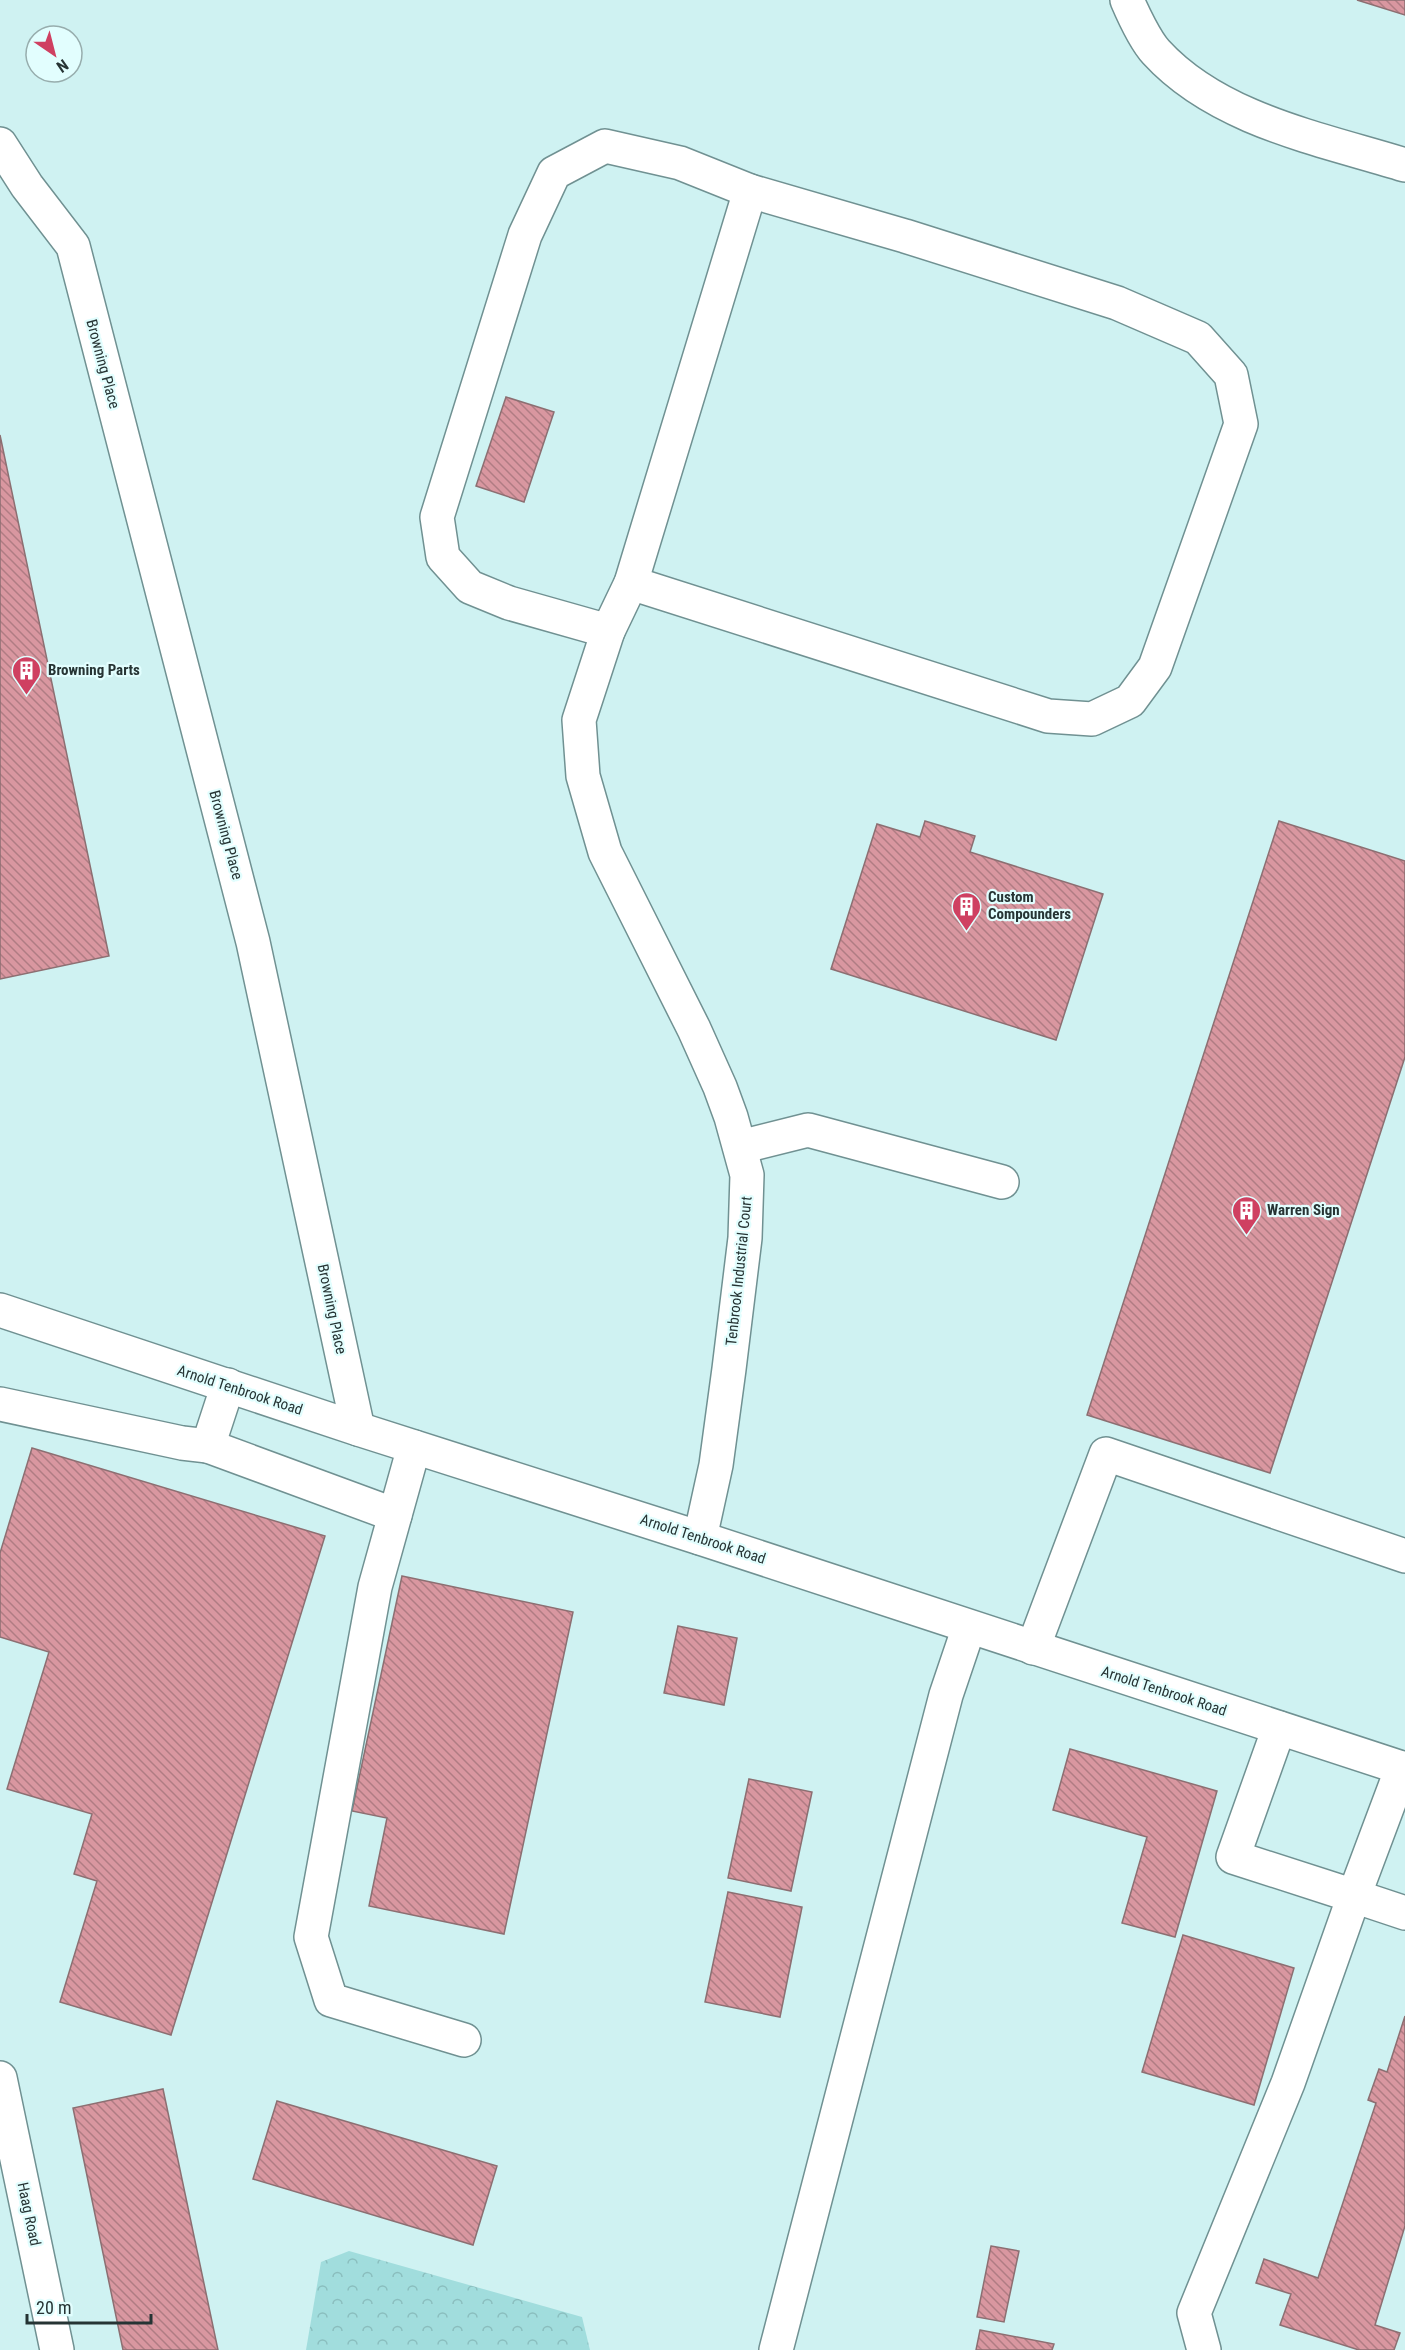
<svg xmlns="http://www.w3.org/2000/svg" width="1405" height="2350" viewBox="0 0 1405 2350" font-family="'Roboto Condensed',sans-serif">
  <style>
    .forest { fill: url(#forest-crowns) }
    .building { fill: url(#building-back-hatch); stroke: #8c6f72; stroke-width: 1.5 }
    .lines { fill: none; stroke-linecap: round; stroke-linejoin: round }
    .minor-casing { stroke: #709192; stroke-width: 36 }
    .minor { stroke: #fff; stroke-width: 33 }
    .labels { text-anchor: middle; stroke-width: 4.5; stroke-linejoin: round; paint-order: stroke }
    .street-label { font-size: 15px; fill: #263434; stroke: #e2fefe }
    .poi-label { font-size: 15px; font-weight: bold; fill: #263434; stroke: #e2fefe; text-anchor: start }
  </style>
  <defs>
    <pattern id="forest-crowns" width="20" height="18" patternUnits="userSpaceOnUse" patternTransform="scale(1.5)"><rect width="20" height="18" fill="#a1dddd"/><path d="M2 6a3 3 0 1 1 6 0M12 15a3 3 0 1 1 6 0" fill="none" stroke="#8abebe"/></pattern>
    <pattern id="building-back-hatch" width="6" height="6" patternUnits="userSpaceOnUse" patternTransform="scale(1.5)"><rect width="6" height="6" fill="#d997a0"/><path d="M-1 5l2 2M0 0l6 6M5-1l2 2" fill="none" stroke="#b07c83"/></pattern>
  </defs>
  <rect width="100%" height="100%" fill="#cff2f2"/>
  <path class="forest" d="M349 2251 582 2317 590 2350H306L321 2262Z"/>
  <g class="building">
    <path d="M1357 0H1405V15Z"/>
    <path d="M506 397 554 412 524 502 476 486Z"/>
    <path d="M0 435 109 956 0 979Z"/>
    <path d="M925 821 975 836 970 852 1103 894 1056 1040 831 969 877 824 920 837Z"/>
    <path d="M1279 821 1405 861V1057L1270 1473 1087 1415Z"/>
    <path d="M32 1448 325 1536 171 2035 60 2002 97 1881 74 1874 92 1814 7 1789 49 1652 0 1637V1553Z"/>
    <path d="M402 1576 573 1612 504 1934 369 1906 387 1818 352 1811Z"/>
    <path d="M678 1626 737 1638 724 1705 664 1693Z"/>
    <path d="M1070 1749 1217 1791 1175 1937 1122 1923 1147 1837 1053 1810Z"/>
    <path d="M749 1779 812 1792 791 1891 728 1878Z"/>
    <path d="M728 1892 802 1907 780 2017 705 2002Z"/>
    <path d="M1183 1935 1294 1968 1254 2105 1142 2072Z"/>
    <path d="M1405 2016V2226L1375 2325 1400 2333 1394 2350H1359L1280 2325 1291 2294 1256 2283 1264 2259 1318 2278 1376 2103 1368 2100 1379 2069 1387 2072Z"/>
    <path d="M163 2089 218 2350H123L73 2108Z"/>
    <path d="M277 2101 497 2166 473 2245 253 2179Z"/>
    <path d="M991 2246 1019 2251 1004 2322 977 2317Z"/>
    <path d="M980 2330 1054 2344 1052 2350H976Z"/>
  </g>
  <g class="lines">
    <defs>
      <g id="minor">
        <path d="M1127 0C1133 14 1146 41 1156 52 1218 120 1321 139 1405 165"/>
        <path d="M0 144 27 186 73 246 253 942 358 1429"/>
        <path d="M608 631 509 603 470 587 443 557 437 517 525 235 554 173 605 146 680 163 750 191 905 236 1117 303 1198 338 1231 375 1241 424 1155 667 1130 701 1092 719 1048 716 631 583"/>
        <path d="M740 1147 808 1130 1002 1182"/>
        <path d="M0 1310 358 1429 700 1538 1405 1769"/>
        <path d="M228 1385 208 1446 395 1515"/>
        <path d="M0 1404 182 1443 208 1446"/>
        <path d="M414 1447 375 1587 311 1937 331 2000 464 2040"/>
        <path d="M700 1538 716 1465 729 1369 745 1238 747 1175 731 1117 720 1087 694 1029 605 852 583 776 579 720 608 631 631 583 750 191"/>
        <path d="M1033 1648 1106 1454 1405 1556"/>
        <path d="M1402 1768 1354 1896 1405 1913"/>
        <path d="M0 2078 57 2350"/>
        <path d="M776 2350 946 1695 969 1627"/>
        <path d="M1204 2350 1194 2313 1288 2083 1354 1896 1233 1857 1279 1728"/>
      </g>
    </defs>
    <use href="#minor" class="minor-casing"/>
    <use href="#minor" class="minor"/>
  </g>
  <defs>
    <symbol id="building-pin" viewBox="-11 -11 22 30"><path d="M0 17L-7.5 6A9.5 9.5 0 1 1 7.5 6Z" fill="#cf4061" stroke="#e2fefe"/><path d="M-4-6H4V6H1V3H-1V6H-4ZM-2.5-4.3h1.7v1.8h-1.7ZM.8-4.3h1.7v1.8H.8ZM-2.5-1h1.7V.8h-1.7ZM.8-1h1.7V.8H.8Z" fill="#fff"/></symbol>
  </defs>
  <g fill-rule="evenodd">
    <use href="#building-pin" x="10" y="654" width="33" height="45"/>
    <use href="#building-pin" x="950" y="890" width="33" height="45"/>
    <use href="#building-pin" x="1230" y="1194" width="33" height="45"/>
  </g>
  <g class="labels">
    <g class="street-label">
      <text transform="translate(103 364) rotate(75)" y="5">Browning Place</text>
      <text transform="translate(226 835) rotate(75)" y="5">Browning Place</text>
      <text transform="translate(739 1271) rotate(-84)" y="5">Tenbrook Industrial Court</text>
      <text transform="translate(332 1309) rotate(78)" y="5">Browning Place</text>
      <text transform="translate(240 1390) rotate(18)" y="5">Arnold Tenbrook Road</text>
      <text transform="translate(703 1539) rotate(18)" y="5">Arnold Tenbrook Road</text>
      <text transform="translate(1164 1691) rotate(18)" y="5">Arnold Tenbrook Road</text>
      <text transform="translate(29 2214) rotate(78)" y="5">Haag Road</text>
    </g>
    <g class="poi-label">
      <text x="48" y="675">Browning Parts</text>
      <text x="988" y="902">Custom<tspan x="988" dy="17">Compounders</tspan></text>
      <text x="1267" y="1215">Warren Sign</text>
    </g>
  </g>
  <g transform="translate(54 54) rotate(145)"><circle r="28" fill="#e2fefe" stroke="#97adad" stroke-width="1.5"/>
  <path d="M0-4.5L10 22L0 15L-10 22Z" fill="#cf4061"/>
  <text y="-9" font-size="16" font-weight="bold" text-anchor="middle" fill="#263434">N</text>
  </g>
  <path d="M27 2314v9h124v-9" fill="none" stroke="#263434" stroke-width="3"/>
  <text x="36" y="2314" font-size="18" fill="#263434" stroke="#e2fefe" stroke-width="4.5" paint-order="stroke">20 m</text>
</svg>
